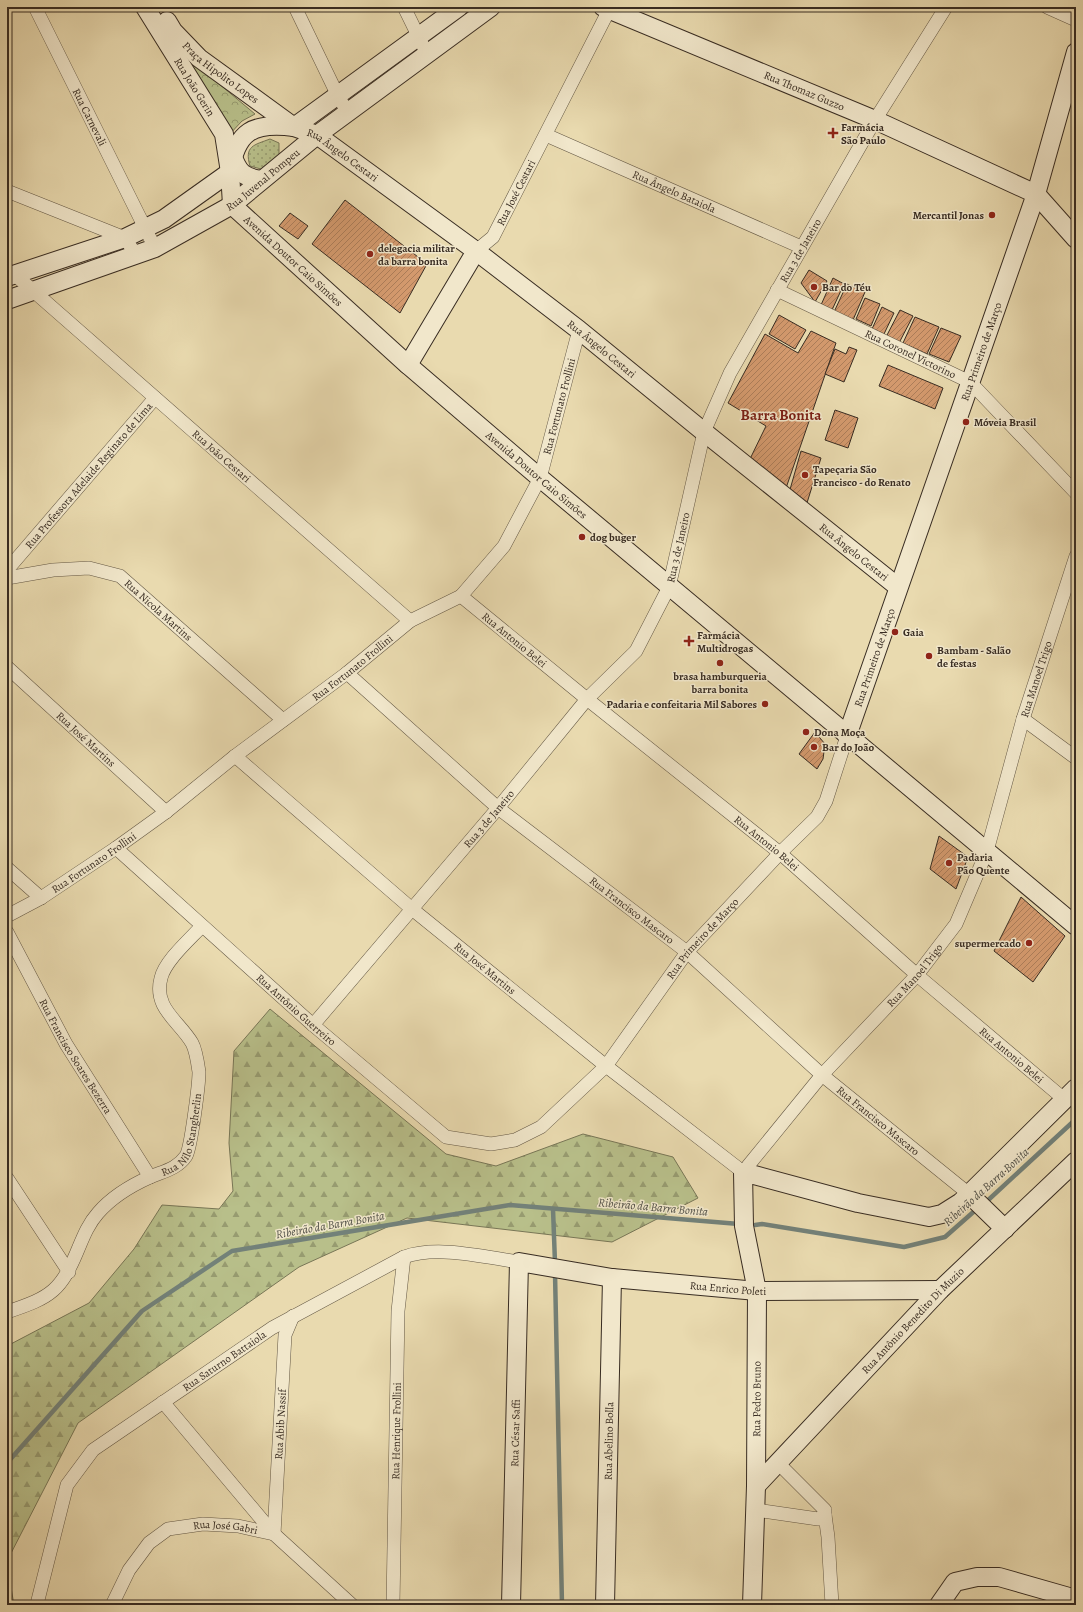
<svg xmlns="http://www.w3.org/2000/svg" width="1083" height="1612" viewBox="0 0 1083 1612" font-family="Alegreya,serif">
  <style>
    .grass { fill: url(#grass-dots); stroke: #787656 }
    .forest { fill: url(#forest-firs); stroke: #787656 }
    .park { fill: url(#park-crowns); stroke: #787656 }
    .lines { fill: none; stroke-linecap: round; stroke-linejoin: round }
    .stream { stroke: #738179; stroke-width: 4.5 }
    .building { fill: url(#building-hatch); stroke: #382c22 }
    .street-casing { stroke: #645845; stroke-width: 14 }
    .secondary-casing { stroke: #382c22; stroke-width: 20 }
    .street { stroke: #f1e7cb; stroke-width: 13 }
    .secondary { stroke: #f1e7cb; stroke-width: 18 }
    .poi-dot { fill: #8f2418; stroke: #f1e7cb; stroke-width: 1.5 }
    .labels { text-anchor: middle; stroke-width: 3; stroke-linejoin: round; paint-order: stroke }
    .street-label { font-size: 11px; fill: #382c22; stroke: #f1e7cb }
    .poi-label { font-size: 11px; font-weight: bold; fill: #382c22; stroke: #f1e7cb; text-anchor: start }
    .water-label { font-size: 12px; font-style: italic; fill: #504f46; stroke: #f1e7cb }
    .district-label { font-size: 15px; font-weight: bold; fill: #7a1f14; stroke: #f1e7cb }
  </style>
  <defs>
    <pattern id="grass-dots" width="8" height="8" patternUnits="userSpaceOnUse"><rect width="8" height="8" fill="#b8bf8a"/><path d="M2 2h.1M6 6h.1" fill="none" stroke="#979b70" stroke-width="1.8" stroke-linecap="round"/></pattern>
    <pattern id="forest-firs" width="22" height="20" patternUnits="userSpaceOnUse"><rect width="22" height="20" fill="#b8bf8a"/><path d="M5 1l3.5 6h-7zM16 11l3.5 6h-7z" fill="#979b70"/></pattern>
    <pattern id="park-crowns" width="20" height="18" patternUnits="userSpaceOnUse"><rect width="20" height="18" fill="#b8bf8a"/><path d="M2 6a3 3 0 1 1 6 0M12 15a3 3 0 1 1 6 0" fill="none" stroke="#979b70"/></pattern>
    <pattern id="building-hatch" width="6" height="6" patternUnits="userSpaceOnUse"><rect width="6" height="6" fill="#d3996d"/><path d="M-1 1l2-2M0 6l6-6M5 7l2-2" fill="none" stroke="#ac7d59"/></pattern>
  </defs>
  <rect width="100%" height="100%" fill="#e9daaf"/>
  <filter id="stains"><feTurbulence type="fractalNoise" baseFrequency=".005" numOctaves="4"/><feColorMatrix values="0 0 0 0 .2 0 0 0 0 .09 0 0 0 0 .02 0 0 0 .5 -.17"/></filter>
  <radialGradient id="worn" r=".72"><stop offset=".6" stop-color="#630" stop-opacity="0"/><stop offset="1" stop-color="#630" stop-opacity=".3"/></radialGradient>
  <path class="grass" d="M270 139 279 143V155L261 169 250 166C244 146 254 145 270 139Z"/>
  <g class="forest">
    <path d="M270 1009 446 1154 496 1166 583 1134 673 1157 698 1198 612 1242 407 1218 299 1267 78 1423 7 1561V1346L89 1303 134 1249 162 1205 219 1209 233 1191 229 1143 234 1051Z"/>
    <path d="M7 1564 14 1605H7Z"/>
  </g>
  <path class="park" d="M187 57 255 114 242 121 228 136Z"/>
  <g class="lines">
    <g class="stream">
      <path d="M985 1203 1076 1119"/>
      <path d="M553 1209 555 1263"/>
      <path d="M755 1225 762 1224 904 1247 945 1237 979 1207"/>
      <path d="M555 1273 562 1605"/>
      <path d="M7 1463 142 1311 232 1251 510 1205 739 1224"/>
    </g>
  </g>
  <g class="building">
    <path d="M345 200 427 264 400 313 312 244Z"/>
    <path d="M290 213 308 226 298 239 279 226Z"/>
    <path d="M809 270 827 281 815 302 801 283Z"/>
    <path d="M833 278 844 284 832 310 821 305Z"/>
    <path d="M847 284 865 292 853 320 834 312Z"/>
    <path d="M865 298 880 304 871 326 856 319Z"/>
    <path d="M882 307 894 313 884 334 872 329Z"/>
    <path d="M900 310 913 316 899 343 886 337Z"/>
    <path d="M779 315 806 330 795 349 769 334Z"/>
    <path d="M915 317 939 327 927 354 903 343Z"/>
    <path d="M941 328 961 336 949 362 929 354Z"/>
    <path d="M811 331 836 343 785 491 749 461 766 426 728 403 765 334 798 353Z"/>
    <path d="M849 347 857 350 844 382 825 374 835 349 846 354Z"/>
    <path d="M888 365 943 388 935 409 879 386Z"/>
    <path d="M835 410 858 418 848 448 825 440Z"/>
    <path d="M801 451 821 458 806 506 789 493Z"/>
    <path d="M815 732 825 744 823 759 817 769 799 754Z"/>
    <path d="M939 836 968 857 956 889 930 869Z"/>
    <path d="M1021 897 1065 936 1033 982 994 951Z"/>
  </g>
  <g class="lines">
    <defs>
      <g id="street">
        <path id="s1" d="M35 7 155 248"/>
        <path d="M295 7 338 96 348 113"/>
        <path d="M404 7 427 54"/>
        <path d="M1047 7 1076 20"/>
        <path id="s2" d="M546 135 801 247"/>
        <path d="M7 191 125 238 136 255"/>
        <path id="s3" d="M476 251 493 237 609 10"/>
        <path id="s4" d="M14 274 410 621"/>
        <path id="s5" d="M777 290 970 382 1076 493"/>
        <path id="s6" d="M7 570 155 398"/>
        <path id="s7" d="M7 578 53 570 89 568 120 576 283 720"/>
        <path id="s8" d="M461 596 587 699 780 853 917 975 1064 1099"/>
        <path id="s9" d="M7 667 166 812"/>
        <path id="s10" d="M347 673 498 808 687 952 822 1075 969 1194"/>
        <path d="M1023 719 1076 758"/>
        <path id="s11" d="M235 756 412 909 606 1066 743 1172 822 1075 917 975 956 924 987 851 1023 719 1076 556"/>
        <path id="s12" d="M116 848 313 1025 446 1137 491 1144 515 1140 541 1127 606 1066 687 952 780 853 817 817 826 801 847 736"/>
        <path d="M7 868 41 898"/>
        <path id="s13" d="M7 916 41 898 116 848 166 812 235 756 347 673 410 621 461 596 504 546 540 478 579 330"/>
        <path id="s14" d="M7 932 66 1044 150 1177"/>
        <path id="s15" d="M313 1025 498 808 587 699 636 651 669 587 704 432 730 373 875 120 946 7"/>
        <path d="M7 1178 69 1272"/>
        <path id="s16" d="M7 1312C52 1297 61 1291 79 1247 84 1235 89 1223 98 1213 111 1198 132 1185 150 1177 164 1171 177 1169 186 1156 191 1148 199 1084 199 1072 198 1065 196 1050 192 1043 179 1021 153 1008 161 978 165 961 189 940 202 926"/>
        <path d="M163 1402 274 1534"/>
        <path d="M756 1510 818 1519 825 1515V1510L778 1463"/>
        <path d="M825 1515 828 1537 832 1605"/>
        <path id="s17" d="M274 1534 285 1335 293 1316"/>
        <path id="s18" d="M37 1604 67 1485 93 1450 272 1328 404 1257C437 1245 484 1257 519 1262"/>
        <path id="s19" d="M112 1605 129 1570 149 1543 168 1529 203 1524 238 1526 274 1534 352 1605"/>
        <path id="s20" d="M393 1605 398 1311 404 1257"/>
      </g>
      <g id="secondary">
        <path id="s21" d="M145 7 224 134 230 172 232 205 408 365 540 478 1076 926"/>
        <path id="s22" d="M603 7 875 120 1036 194 1076 239"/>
        <path id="s23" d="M167 21 173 31 199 58 294 127 317 135 476 251 579 330 704 432 898 587"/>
        <path d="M232 155C239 173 243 177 261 180"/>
        <path d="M7 277 125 238 164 219 230 172C236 131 253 122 294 127L459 7"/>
        <path id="s24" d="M7 300 155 248 232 205 317 135 491 7"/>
        <path d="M408 365 476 251"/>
        <path id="s25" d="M847 736 1036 194 1076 52"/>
        <path d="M969 1194 1005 1229"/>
        <path id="s26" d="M756 1486 940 1290 1076 1161"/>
        <path id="s27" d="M511 1605 519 1262 612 1278 757 1291 940 1290"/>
        <path id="s28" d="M605 1605 612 1278"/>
        <path id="s29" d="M752 1605 756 1486 757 1291 744 1226 743 1172 858 1203 929 1217 942 1214 961 1202 1076 1088"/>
        <path d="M939 1605 955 1582 977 1577H999L1076 1599"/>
      </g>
    </defs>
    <use href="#street" class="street-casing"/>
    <use href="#secondary" class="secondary-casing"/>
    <use href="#street" class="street"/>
    <use href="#secondary" class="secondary"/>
  </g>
  <g class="poi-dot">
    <path d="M831 127h4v4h4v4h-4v4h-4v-4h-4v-4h4z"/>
    <circle cx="992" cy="215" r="4"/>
    <circle cx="370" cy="254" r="4"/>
    <circle cx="814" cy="287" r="4"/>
    <circle cx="966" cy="422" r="4"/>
    <circle cx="805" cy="475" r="4"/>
    <circle cx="582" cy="537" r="4"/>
    <circle cx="895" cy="632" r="4"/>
    <path d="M687 635h4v4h4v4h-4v4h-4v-4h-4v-4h4z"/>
    <circle cx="929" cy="656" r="4"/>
    <circle cx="720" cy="663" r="4"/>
    <circle cx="765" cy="704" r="4"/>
    <circle cx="806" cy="732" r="4"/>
    <circle cx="814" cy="747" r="4"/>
    <circle cx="949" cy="863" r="4"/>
    <circle cx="1029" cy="943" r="4"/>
  </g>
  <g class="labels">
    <g class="street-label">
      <text dy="4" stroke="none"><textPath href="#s23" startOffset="75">Praça Hipolito Lopes</textPath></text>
      <text dy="4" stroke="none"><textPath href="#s21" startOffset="94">Rua João Gerin</textPath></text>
      <text dy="4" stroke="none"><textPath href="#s22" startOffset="218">Rua Thomaz Guzzo</textPath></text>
      <text dy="4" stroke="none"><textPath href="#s1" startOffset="123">Rua Carnevali</textPath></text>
      <text dy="4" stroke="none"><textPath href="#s23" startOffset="223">Rua Ângelo Cestari</textPath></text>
      <text dy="4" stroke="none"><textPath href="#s24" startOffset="285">Rua Juvenal Pompeu</textPath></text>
      <text dy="4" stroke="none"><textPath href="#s2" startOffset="140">Rua Ângelo Bataiola</textPath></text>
      <text dy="4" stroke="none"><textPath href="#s3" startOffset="72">Rua José Cestari</textPath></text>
      <text dy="4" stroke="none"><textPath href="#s15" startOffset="931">Rua 3 de Janeiro</textPath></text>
      <text dy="4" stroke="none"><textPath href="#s21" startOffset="304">Avenida Doutor Caio Simões</textPath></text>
      <text dy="4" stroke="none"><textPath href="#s23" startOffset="547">Rua Ângelo Cestari</textPath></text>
      <text dy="4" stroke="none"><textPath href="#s25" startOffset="407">Rua Primeiro de Março</textPath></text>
      <text dy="4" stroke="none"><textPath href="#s5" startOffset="148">Rua Coronel Victorino</textPath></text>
      <text dy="4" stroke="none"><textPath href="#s13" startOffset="774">Rua Fortunato Frollini</textPath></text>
      <text dy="4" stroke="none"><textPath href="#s4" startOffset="276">Rua João Cestari</textPath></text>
      <text dy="4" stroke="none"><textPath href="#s6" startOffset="125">Rua Professora Adelaide Reginato de Lima</textPath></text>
      <text dy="4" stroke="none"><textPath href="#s21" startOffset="628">Avenida Doutor Caio Simões</textPath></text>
      <text dy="4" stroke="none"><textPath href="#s15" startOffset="607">Rua 3 de Janeiro</textPath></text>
      <text dy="4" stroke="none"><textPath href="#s23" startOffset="871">Rua Ângelo Cestari</textPath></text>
      <text dy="4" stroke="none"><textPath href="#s7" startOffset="166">Rua Nicola Martins</textPath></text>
      <text dy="4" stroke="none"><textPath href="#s8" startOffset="69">Rua Antonio Belei</textPath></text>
      <text dy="4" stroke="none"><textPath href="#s25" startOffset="83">Rua Primeiro de Março</textPath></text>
      <text dy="4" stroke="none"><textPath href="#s13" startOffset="426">Rua Fortunato Frollini</textPath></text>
      <text dy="4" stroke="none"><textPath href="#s11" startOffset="1242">Rua Manoel Trigo</textPath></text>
      <text dy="4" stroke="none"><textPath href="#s9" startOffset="107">Rua José Martins</textPath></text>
      <text dy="4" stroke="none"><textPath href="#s15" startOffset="271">Rua 3 de Janeiro</textPath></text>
      <text dy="4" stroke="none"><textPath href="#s8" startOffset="393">Rua Antonio Belei</textPath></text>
      <text dy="4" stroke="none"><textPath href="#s13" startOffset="102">Rua Fortunato Frollini</textPath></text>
      <text dy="4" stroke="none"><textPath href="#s10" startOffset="371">Rua Francisco Mascaro</textPath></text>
      <text dy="4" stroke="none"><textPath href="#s12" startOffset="787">Rua Primeiro de Março</textPath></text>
      <text dy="4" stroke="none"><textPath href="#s11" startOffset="328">Rua José Martins</textPath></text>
      <text dy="4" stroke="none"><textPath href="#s11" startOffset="918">Rua Manoel Trigo</textPath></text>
      <text dy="4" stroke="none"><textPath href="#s12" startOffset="242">Rua Antônio Guerreiro</textPath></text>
      <text dy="4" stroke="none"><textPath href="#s8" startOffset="717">Rua Antonio Belei</textPath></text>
      <text dy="4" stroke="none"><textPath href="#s14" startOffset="142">Rua Francisco Soares Bezerra</textPath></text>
      <text dy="4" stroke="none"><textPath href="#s10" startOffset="695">Rua Francisco Mascaro</textPath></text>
      <text dy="4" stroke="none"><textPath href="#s16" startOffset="264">Rua Nilo Stangherlin</textPath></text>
      <text dy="4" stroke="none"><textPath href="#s27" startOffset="554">Rua Enrico Poleti</textPath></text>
      <text dy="4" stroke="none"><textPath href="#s26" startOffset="228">Rua Antônio Benedito Di Muzio</textPath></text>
      <text dy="4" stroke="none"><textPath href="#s18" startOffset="325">Rua Saturno Battaiola</textPath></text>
      <text dy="4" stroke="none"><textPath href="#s29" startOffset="206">Rua Pedro Bruno</textPath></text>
      <text dy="4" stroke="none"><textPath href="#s17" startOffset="110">Rua Abib Nassif</textPath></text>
      <text dy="4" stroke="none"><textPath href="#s20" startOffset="174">Rua Henrique Frollini</textPath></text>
      <text dy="4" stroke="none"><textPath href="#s27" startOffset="172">Rua César Saffi</textPath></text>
      <text dy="4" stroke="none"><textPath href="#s28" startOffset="164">Rua Abelino Bolla</textPath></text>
      <text dy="4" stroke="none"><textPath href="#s19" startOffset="154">Rua José Gabri</textPath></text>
    </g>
    <g class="poi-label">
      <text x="841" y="131">Farmácia<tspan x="841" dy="13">São Paulo</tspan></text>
      <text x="984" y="219" text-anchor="end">Mercantil Jonas</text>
      <text x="378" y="252">delegacia militar<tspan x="378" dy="13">da barra bonita</tspan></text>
      <text x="822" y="291">Bar do Téu</text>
      <text x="974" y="426">Móveia Brasil</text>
      <text x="813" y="473">Tapeçaria São<tspan x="813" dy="13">Francisco - do Renato</tspan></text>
      <text x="590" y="541">dog buger</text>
      <text x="903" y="636">Gaia</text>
      <text x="697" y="639">Farmácia<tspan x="697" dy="13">Multidrogas</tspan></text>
      <text x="937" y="654">Bambam - Salão<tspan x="937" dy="13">de festas</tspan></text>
      <text x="720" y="680" text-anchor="middle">brasa hamburqueria<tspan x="720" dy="13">barra bonita</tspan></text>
      <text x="757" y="708" text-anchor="end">Padaria e confeitaria Mil Sabores</text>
      <text x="814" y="736">Dona Moça</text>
      <text x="822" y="751">Bar do João</text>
      <text x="957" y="861">Padaria<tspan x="957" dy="13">Pão Quente</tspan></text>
      <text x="1021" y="947" text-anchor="end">supermercado</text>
    </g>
    <g class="water-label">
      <text transform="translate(986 1187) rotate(-42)" y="4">Ribeirão da Barra Bonita</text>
      <text transform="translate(653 1207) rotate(5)" y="4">Ribeirão da Barra Bonita</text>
      <text transform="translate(330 1225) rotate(-10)" y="4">Ribeirão da Barra Bonita</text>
    </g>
    <g class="district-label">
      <text x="781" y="420">Barra Bonita</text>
    </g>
  </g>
  <rect width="1083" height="1612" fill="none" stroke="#e9daaf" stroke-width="24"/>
  <rect x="8" y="8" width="1067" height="1596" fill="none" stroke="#382c22" stroke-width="2"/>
  <rect x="12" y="12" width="1059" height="1588" fill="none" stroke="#382c22"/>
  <rect width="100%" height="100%" filter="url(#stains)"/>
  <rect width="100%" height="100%" fill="url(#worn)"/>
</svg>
